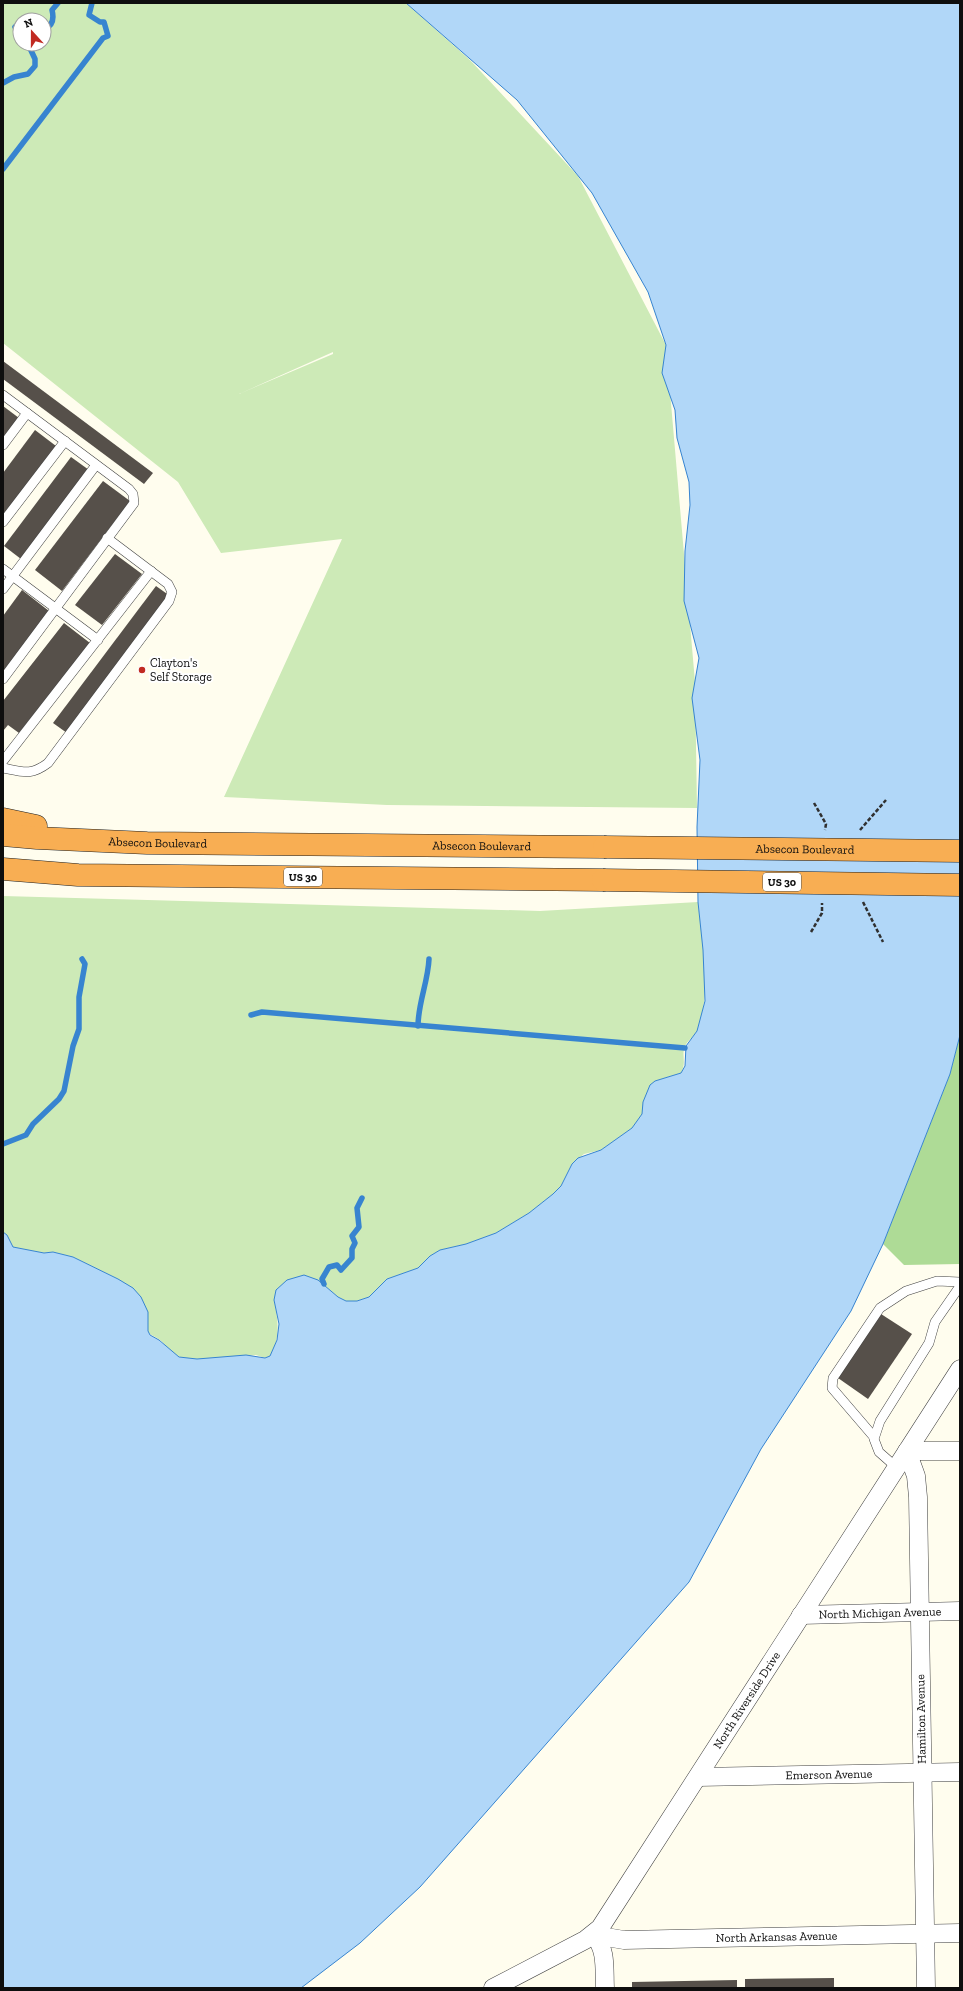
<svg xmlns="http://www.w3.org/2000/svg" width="963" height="1991" viewBox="0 0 963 1991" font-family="'Zilla Slab',serif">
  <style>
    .green { fill: #cdeab7; fill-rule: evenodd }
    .forest { fill: #aedb96 }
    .water { fill: #b1d7f8; stroke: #3784d0 }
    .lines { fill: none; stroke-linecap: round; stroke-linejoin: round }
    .stream { stroke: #3784d0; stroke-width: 5.5 }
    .building { fill: #56504a }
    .lane-casing { stroke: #414141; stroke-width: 10 }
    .street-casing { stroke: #414141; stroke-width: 19 }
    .highway-casing { stroke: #1f1f1f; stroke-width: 23 }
    .path { stroke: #303030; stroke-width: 2.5; stroke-dasharray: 4 2; stroke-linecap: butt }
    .lane { stroke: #fff; stroke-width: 9 }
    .street { stroke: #fff; stroke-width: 18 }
    .highway { stroke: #f8ae53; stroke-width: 22 }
    .highway-bridge-casing { stroke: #1f1f1f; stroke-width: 23; stroke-linecap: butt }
    .highway-bridge { stroke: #f8ae53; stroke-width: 22 }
    .poi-dot { fill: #c12a22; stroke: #fff; stroke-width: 1.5 }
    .labels { text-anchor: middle; stroke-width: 4; stroke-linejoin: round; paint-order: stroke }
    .shield { fill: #fff; stroke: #565656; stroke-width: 1 }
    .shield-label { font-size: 11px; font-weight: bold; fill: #0e0e0e }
    .poi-label { font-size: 12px; fill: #0e0e0e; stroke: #fff; text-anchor: start }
    .street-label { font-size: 12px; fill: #0e0e0e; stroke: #fff }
  </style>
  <rect width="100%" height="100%" fill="#fffdee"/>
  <g class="green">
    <path d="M3 3H406L470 60 578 176 666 345 695 682 697 808 387 805 224 797 342 539 221 553 178 482 3 343ZM20 20H44V44H20ZM333 352V354L239 394Z"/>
    <path d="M3 896 540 911 698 902C702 943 712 990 698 1029 695 1036 688 1040 685 1046 681 1056 687 1062 681 1073L655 1081 643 1102V1114L632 1128 601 1150 584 1154 572 1164 561 1186 553 1194 529 1213 496 1233 466 1244 440 1250 430 1256 418 1268 387 1279 369 1297 357 1301H346L338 1297 318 1280 274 1300C278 1319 281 1338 270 1356L265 1358 256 1355C236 1356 196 1364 178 1356 171 1353 166 1345 160 1340 147 1331 147 1337 148 1319L118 1279 73 1257 53 1252 44 1253 12 1247 7 1235 3 1232Z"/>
  </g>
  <path class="forest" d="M960 1035V1264L904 1265 883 1244 950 1074Z"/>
  <path class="water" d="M406 3H960V1035L950 1074 883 1244 851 1311 761 1449 689 1582 420 1887 360 1943 301 1988H3V1232L7 1235 13 1247 44 1253 53 1252 73 1257 118 1279 133 1288 141 1297 148 1312V1331L150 1335 159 1340 179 1357 197 1359 246 1355 265 1358 270 1356 277 1340 279 1324 274 1300 276 1290 287 1280 304 1275 318 1280 338 1297 346 1301H357L369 1297 387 1279 418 1268 430 1256 440 1250 466 1244 496 1233 529 1213 553 1194 561 1186 572 1164 578 1158 601 1150 632 1128 642 1114 643 1102 650 1085 655 1081 681 1073 685 1066 686 1046 697 1031 705 1001 703 950 698 902 697 827 700 760 692 698 699 658 684 601 685 551 690 505 689 482 677 438 675 410 662 373 666 345 648 292 592 193 517 100Z"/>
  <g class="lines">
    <g class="stream">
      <path d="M20 23 15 27 20 31"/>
      <path d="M44 29C53 26 54 18 52 10L58 3"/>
      <path d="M3 83 14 77 28 74 35 66V59L28 44"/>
      <path d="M3 169 103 38 108 36 104 22H100L89 15 92 3"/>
      <path d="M251 1015 262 1012 685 1048"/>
      <path d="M418 1026C418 1003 428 982 429 959"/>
      <path d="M3 1144 26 1135 33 1124 59 1099 64 1091 73 1046 79 1029V997L85 964 82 959"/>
      <path d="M324 1284 322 1279 329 1267 337 1265 341 1270 352 1258V1249L355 1243 352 1236 359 1227 357 1208 362 1198"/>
    </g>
  </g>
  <g class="building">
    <path d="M3 361 153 473 144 484 3 379Z"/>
    <path d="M3 406 19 418 3 439Z"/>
    <path d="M35 430 56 446 3 515V473Z"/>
    <path d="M71 457 89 470 21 559 4 546Z"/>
    <path d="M103 481 130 501 62 591 35 570Z"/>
    <path d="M115 554 142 574 102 625 75 605Z"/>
    <path d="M156 586 170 596 67 733 53 723Z"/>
    <path d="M22 590 49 611 3 672V616Z"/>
    <path d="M64 623 90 643 19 733 8 725 3 731V701Z"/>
    <path d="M881 1314 912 1334 868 1399 838 1378Z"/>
    <path d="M834 1978V1988H745V1979Z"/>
    <path d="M737 1980V1988H632V1982Z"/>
  </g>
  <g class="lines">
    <defs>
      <g id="lane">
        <path d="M3 395 129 489 133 494 134 503 3 679"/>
        <path d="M3 445 27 413"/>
        <path d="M3 522 65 441"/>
        <path d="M3 569 98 640"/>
        <path d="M3 589 96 465"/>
        <path d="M3 761 151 571"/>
        <path d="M3 768C23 772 31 776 48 763L169 601 172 592 168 584 107 538"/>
        <path d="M874 1437 832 1388 833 1378 880 1308 906 1291 937 1281 960 1282"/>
        <path d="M896 1467 879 1452 874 1439 880 1421 929 1343 935 1322 960 1286"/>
      </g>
      <g id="street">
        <path id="s1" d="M801 1615 960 1611"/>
        <path id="s2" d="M698 1777 960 1772"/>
        <path id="s3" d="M594 1935 624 1940 960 1933"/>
        <path d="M594 1935C607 1950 604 1969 605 1988"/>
        <path id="s4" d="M493 1988 585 1940 600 1928 960 1369"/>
        <path d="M926 1988 918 1497 916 1476 907 1451H960"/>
      </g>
      <g id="highway">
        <path d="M3 819 36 826"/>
        <path id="s5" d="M3 835 37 838 147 843 604 847"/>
        <path d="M3 869 78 875 603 880"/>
      </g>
    </defs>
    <use href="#lane" class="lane-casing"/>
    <use href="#street" class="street-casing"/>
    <use href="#highway" class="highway-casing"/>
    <g class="path">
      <path d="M814 803 826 824 825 830"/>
      <path d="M860 830 886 800"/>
      <path d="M863 902 883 942"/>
      <path d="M811 932 822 913V903"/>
    </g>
    <use href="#lane" class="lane"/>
    <use href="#street" class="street"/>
    <use href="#highway" class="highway"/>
    <defs>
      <g id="highway-bridge">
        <path id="s6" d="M604 847 960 851"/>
        <path d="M603 880 960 885"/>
      </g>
    </defs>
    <use href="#highway-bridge" class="highway-bridge-casing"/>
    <use href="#highway-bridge" class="highway-bridge"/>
  </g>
  <circle class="poi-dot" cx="142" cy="670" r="4"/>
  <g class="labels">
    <g class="shield">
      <rect x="284" y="868" width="38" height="18" rx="3"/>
      <rect x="763" y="873" width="38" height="18" rx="3"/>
    </g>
    <g class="shield-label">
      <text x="303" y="881">US 30</text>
      <text x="782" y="886">US 30</text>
    </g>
    <g class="poi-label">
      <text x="150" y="667">Clayton's<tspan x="150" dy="14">Self Storage</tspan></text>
    </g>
    <g class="street-label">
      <text dy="4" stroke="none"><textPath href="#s5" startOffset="155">Absecon Boulevard</textPath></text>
      <text dy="4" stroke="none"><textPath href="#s5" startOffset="479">Absecon Boulevard</textPath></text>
      <text dy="4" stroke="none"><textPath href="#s6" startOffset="201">Absecon Boulevard</textPath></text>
      <text dy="4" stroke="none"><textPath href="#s1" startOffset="79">North Michigan Avenue</textPath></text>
      <text dy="4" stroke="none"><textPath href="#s4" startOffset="394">North Riverside Drive</textPath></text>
      <text transform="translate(921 1719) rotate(-91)" y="4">Hamilton Avenue</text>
      <text dy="4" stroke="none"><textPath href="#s2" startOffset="131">Emerson Avenue</textPath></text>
      <text dy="4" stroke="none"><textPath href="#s3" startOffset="183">North Arkansas Avenue</textPath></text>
    </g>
  </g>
  <rect width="963" height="1991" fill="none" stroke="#0e0e0e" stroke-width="8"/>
  <g transform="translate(32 32) rotate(339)"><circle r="19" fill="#ffffff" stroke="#9f9f9f"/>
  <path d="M0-3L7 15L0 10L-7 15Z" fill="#c12a22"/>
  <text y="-6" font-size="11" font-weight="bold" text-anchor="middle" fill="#0e0e0e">N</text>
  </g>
</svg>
